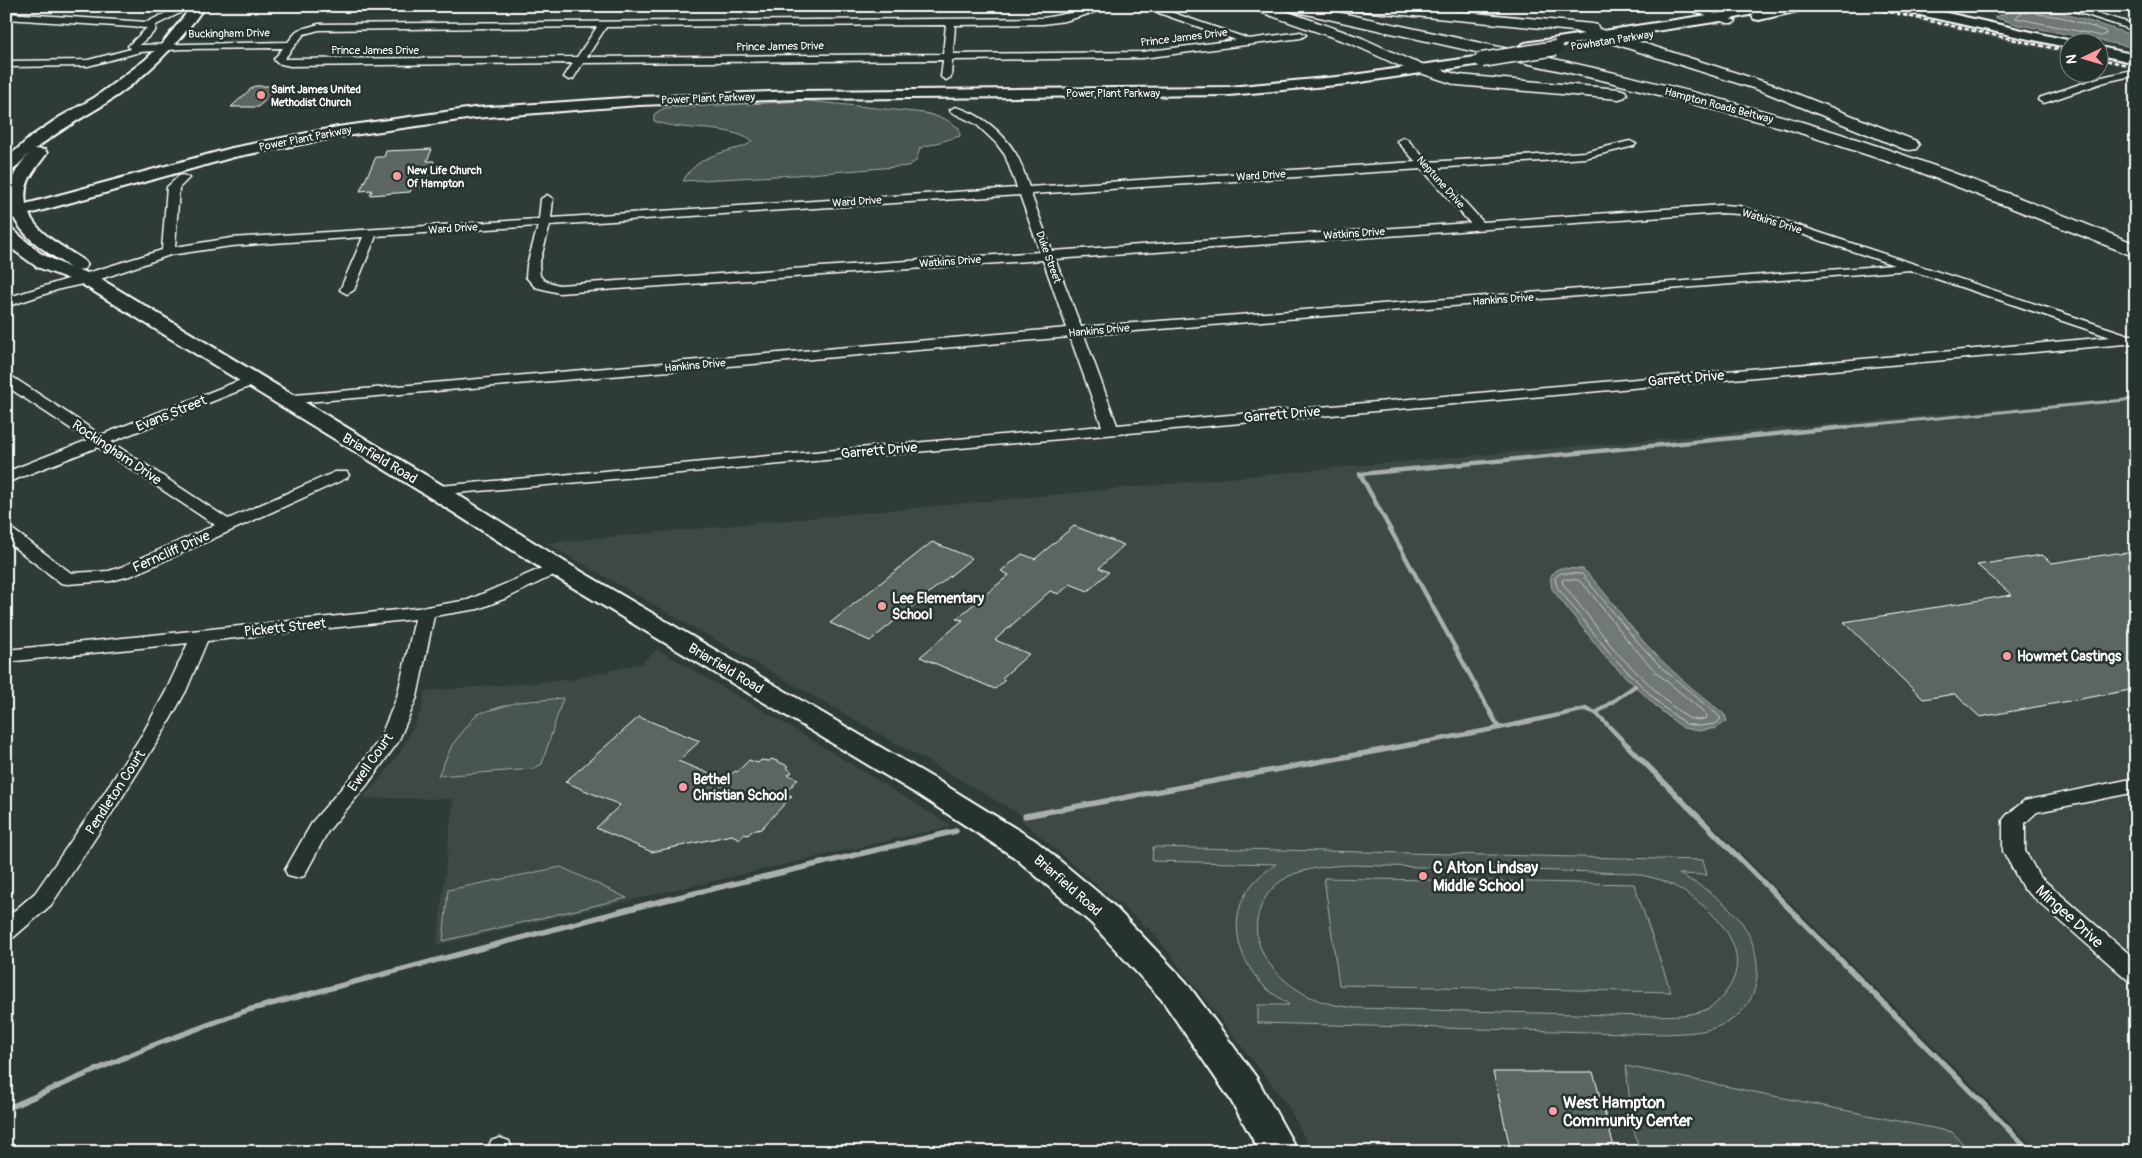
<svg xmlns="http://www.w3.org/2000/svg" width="2142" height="1158" viewBox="0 0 2142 1158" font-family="Pangolin,sans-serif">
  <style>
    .built { fill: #3c4842 }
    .green { fill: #4a544f; stroke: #a4aaa7; fill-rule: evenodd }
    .water { fill: #707975; stroke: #a9afac }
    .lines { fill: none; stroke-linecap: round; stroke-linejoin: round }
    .shore { stroke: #c6c9c8; stroke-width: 1 }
    .stream-far2 { stroke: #a9afac; stroke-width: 3 }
    .stream-far1 { stroke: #a9afac; stroke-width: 4.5 }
    .stream { stroke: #a9afac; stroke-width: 5.5 }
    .building { fill: #5b6661; stroke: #fff }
    .minor-casing { stroke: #fff; stroke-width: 3 }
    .secondary-casing { stroke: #fff; stroke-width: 4 }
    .motorway-casing { stroke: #fff; stroke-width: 3 }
    .minor { fill: #26332d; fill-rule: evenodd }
    .secondary { fill: #26332d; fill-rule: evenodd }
    .motorway { fill: #26332d; fill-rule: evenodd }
    .rail { stroke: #fff; stroke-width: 2.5; stroke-dasharray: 4.5 2.5; stroke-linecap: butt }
    .secondary-bridge-casing { stroke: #fff; stroke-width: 17; stroke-linecap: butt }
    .secondary-bridge { stroke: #26332d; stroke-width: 14 }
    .poi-dot { fill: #ff9aa2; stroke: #26332d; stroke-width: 2 }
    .labels { text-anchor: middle; stroke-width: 5; stroke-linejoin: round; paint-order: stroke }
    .far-street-label { font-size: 11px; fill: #fff; stroke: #26332d }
    .far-poi-label { font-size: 11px; font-weight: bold; fill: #fff; stroke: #26332d; text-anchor: start }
    .street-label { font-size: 14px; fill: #fff; stroke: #26332d }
    .poi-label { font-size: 14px; font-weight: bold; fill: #fff; stroke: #26332d; text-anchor: start }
    .near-poi-label { font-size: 16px; font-weight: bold; fill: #fff; stroke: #26332d; text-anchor: start }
    .near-street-label { font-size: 16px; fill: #fff; stroke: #26332d }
  </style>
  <rect width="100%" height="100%" fill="#2f3b35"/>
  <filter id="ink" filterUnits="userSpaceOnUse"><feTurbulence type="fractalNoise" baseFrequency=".02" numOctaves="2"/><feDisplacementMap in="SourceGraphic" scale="10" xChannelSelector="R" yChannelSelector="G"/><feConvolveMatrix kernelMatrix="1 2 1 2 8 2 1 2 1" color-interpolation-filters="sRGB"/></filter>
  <g filter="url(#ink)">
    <g class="built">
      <path d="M218 6H681L570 9 212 11Z"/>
      <path d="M1920 17 2069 50V55L1914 20Z"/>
      <path d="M2136 397V1152H2039L1731 843 1632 747 2035 1152H1312L1288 1106 1154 934 1019 818 1023 816 546 543 1353 466Z"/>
      <path d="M657 649 781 721 952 826 437 945 453 799 362 798 383 775 402 749 421 711 425 691 576 679 642 663Z"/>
    </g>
    <g class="green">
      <path d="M2074 6H2136V12H2118Z"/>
      <path d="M808 101 925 113 945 119 959 128 960 136 920 148 916 161 908 166 796 175 683 181C692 164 708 156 727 151 736 148 745 148 752 141 724 123 685 133 654 121V114L664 108Z"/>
      <path d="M563 698 542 764 533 769 438 776 452 745 477 714 518 702Z"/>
      <path d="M1153 847 1703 860 1707 875 1679 874C1698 884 1717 895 1732 911 1764 943 1770 1002 1724 1024 1705 1033 1685 1033 1664 1034L1258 1023V1005H1289C1280 998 1269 992 1262 984 1234 954 1226 909 1258 878 1263 872 1270 869 1276 864L1152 861ZM1351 865 1631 873C1641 875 1651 877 1661 880 1696 894 1753 938 1732 982 1726 994 1716 1006 1703 1011 1685 1017 1665 1015 1646 1016L1357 1008C1345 1007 1334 1005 1323 1002 1287 990 1246 953 1259 912 1264 894 1277 881 1294 874 1313 867 1331 866 1351 865Z"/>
      <path d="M561 867 627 898 443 941 448 890Z"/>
      <path d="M1324 878 1634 884 1671 992 1339 985Z"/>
      <path d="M1626 1066 1952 1132 1971 1152H1640L1632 1123Z"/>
    </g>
    <g class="water">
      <path d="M2036 8 2063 13 2136 36V48L2015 24 1994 17 2018 10Z"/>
      <path d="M1560 568 1583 569C1604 589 1619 613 1637 634 1663 665 1694 690 1725 715L1727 721 1717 728 1698 731 1683 728 1660 710 1609 661 1552 589C1550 578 1549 573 1560 568Z"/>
    </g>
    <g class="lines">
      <g class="shore">
        <path d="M2033 10 2038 14 2061 17 2105 31 2106 34 2101 36 2016 18 2018 15Z"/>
        <path d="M1561 573 1582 574 1634 638 1662 668 1720 717V720L1715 724 1699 726 1686 724 1663 707 1613 657 1557 587 1555 578Z"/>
        <path d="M1565 579 1578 580 1586 587 1629 642 1657 673 1706 714 1707 718 1699 720 1688 718 1667 702 1617 653 1563 584 1562 581Z"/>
      </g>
      <path class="stream-far2" d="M1834 428 2136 399"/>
      <g class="stream-far1">
        <path d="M1596 713 1635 686"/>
        <path d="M1499 728 1586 709 1596 713 1627 745"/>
        <path d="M1409 745 1499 728 1360 474 1847 427"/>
      </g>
      <g class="stream">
        <path d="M1626 744 2031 1152"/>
        <path d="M1025 816 1415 744"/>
        <path d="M6 1109 151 1046 248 1010 649 904 956 831"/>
      </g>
    </g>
    <g class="building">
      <path d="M254 86H278L276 88H279L258 107H231Z"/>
      <path d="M432 149 427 161H434L423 187 412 188 410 192 370 195 372 190 360 191 376 157H384L386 151Z"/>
      <path d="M1074 526 1124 545 1099 568 1109 572 1088 591 1070 584 1059 594 1050 591 995 640 1029 654 1002 678 1005 680 995 689 920 657 963 620 956 619 1009 575 1001 571 1022 554 1035 559Z"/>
      <path d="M932 542 972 558 870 641 830 623Z"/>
      <path d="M2136 552V689L1980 717 1955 694 1923 699 1844 622 2012 595 1977 565 2042 555 2052 563 2117 553 2119 554Z"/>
      <path d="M639 717 700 741 678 761 725 780 735 771 737 772 749 760 758 763 761 760 769 761 772 759 788 766 787 768 792 772 788 775 798 779 787 791 789 792 787 794 792 796 761 829 752 831 748 835 744 834 740 839 732 835 652 852 596 828 620 805 565 782Z"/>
      <path d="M1493 1072H1593L1615 1150 1511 1152Z"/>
    </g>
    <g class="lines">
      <defs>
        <g id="minor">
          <path d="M175 6H184L180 13 156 25 155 31 139 45 288 42 298 30 319 24 1043 18C1067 15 1091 6 1115 6L1065 21 1043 24 955 25 953 54 1142 52 1236 40 1139 6H1153L1249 39 1301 32 1306 35 1301 38 1142 58 952 60 951 77 946 80 941 77 943 60 583 63 573 79 569 80 564 77 573 63 290 66 277 63 274 59 283 48 183 49 140 52 88 66 6 67V61L88 60 131 49 128 46 130 44 147 28 6 19V13L147 22 174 9ZM946 25 943 54 587 57 606 27ZM597 27 577 57 284 59 304 34 319 30Z"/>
          <path d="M1679 6H1693L1736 21 1734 23H1728Z"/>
          <path d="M2059 6H2073L2136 25V31Z"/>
          <path d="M2136 69V75L2105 82 2047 102 2043 103 2038 100 2039 98 2098 78Z"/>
          <path d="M955 107C980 113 1003 132 1016 154 1022 164 1025 177 1029 187L1416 162 1397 141 1403 138 1407 139 1428 162 1585 152 1630 141 1636 144 1634 146 1585 158 1434 168 1483 222 1722 205 1739 206 2129 335H2136V343L434 495 428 493 426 490 428 487 1102 426 1070 337 283 404 278 403 276 400 278 397 283 396 1067 328 1043 260 559 293 535 287 526 277 527 265 538 226 376 236 354 290 347 294 340 290 363 237 231 246 170 255 92 282 60 289 6 307V298L162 250 167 187 179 176 183 175 189 178 179 188 175 247 231 238 539 219 541 199 547 195 553 199 551 218 1017 188 1005 155 996 143 976 124 951 112 950 110ZM1422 169 1470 223 1052 251 1031 194ZM1020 195 1040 252 559 285 545 281 540 276 539 265 550 225ZM1722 213 1738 214 1753 218 1894 265 1081 327 1055 259ZM1910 270 2110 337 1117 425 1084 335Z"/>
          <path d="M6 375 11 376 101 435 246 378H256L258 381 256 384 111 442 228 519 335 472H347L349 475 347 478 133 575 111 581 67 584 61 583 6 541V528L12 529 71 573 109 571 121 567 215 525 98 447 6 483V472L88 440 6 386Z"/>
          <path d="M556 562 562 563 565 567 562 571 509 597 478 609 434 616 417 697 398 742 367 785 328 831 304 876 296 878 288 876 285 870 313 821 353 775 379 740 397 697 415 619 207 641 186 691 162 734 119 802 51 905 14 937 6 940V918L35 893 105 792 143 733 166 691 188 643 6 662V650L426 607 468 600Z"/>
          <path d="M2136 778V792L2037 812 2025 823V851L2039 876 2136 960V983L2128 980 2023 888 2003 851V820L2007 815 2024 801Z"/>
          <path d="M500 1138 509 1141 513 1152H487L491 1141Z"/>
        </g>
        <g id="secondary">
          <path d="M192 6H205C177 46 144 79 103 105 80 119 57 132 35 149L45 150 47 153C35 170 22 182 26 204L232 148 338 127 474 108 639 97 799 91 1229 87 1347 76 1482 56 1487 57 1489 60 1482 64 1347 84 1229 95 799 99 639 105 474 118 338 137 234 157 29 214C40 237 65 247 84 261L87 265 84 269 78 270 94 275 442 485 565 562 940 782 1036 841 1113 905 1186 982 1256 1077 1298 1152H1260L1230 1099 1162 1000 1091 923 1014 857 920 796 547 572 426 495 80 283 37 267 8 246 6 244V228L12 229 40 253 70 268C49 252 27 242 14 218L6 220V210L10 209C6 187 14 170 29 154L12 171 6 173V159L32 136 60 117 94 98 145 60 162 44Z"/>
          <path d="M1754 6H1808L1807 9 1759 20 1754 19 1752 16 1754 14 1721 21 1525 51 1518 47 1525 43 1721 13Z"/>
          <path d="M1891 6H1916L2076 42H2070V48L1897 10Z"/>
          <path d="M2100 47 2136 55V63L2100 55Z"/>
        </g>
        <g id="motorway">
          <path d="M1250 6H1271L1362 38 1412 61 1459 75 1619 89 1625 91 1627 94 1625 97 1619 99 1457 85 1402 67 1352 44 1252 9Z"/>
          <path d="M1281 6H1309C1473 42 1640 74 1802 122 1916 156 2026 200 2136 244V257L1917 171 1788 129 1606 81 1288 10Z"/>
          <path d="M1354 6H1400L1592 24 1597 25 1599 29 1774 85 1916 141 1919 145 1916 149 1910 150 1904 149 1762 91 1574 31 1361 11 1356 10Z"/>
        </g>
      </defs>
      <use href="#minor" class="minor-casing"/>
      <use href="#secondary" class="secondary-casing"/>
      <use href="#motorway" class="motorway-casing"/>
      <use href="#minor" class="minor"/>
      <use href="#secondary" class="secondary"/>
      <use href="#motorway" class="motorway"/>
      <g class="rail">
        <path d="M1862 6 2070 52"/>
        <path d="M2100 59 2136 67"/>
      </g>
      <defs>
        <path id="secondary-bridge" d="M1482 60 1556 48"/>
      </defs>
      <use href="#secondary-bridge" class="secondary-bridge-casing"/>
      <use href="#secondary-bridge" class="secondary-bridge"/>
    </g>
  </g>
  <g class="poi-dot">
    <circle cx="261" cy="95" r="5"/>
    <circle cx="397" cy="176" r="5"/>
    <circle cx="882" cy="606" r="5"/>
    <circle cx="2007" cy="656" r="5"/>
    <circle cx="683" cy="787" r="5"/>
    <circle cx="1423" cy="876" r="5"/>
    <circle cx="1553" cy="1111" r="5"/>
  </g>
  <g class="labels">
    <g class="far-street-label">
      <text transform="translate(229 33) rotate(-1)" y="4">Buckingham Drive</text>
      <text transform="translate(1184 37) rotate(-7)" y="4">Prince James Drive</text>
      <text transform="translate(1612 40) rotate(-9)" y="4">Powhatan Parkway</text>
      <text transform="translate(780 46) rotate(-1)" y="4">Prince James Drive</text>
      <text x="375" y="54">Prince James Drive</text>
      <text x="1113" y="97">Power Plant Parkway</text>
      <text transform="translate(708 98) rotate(-2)" y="4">Power Plant Parkway</text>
      <text transform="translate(1719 105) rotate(15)" y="4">Hampton Roads Beltway</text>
      <text transform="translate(305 138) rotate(-11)" y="4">Power Plant Parkway</text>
      <text transform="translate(1261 175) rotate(-4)" y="4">Ward Drive</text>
      <text transform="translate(1441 182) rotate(48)" y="4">Neptune Drive</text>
      <text transform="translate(857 201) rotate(-4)" y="4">Ward Drive</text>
      <text transform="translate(1772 221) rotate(17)" y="4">Watkins Drive</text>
      <text transform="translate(453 228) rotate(-4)" y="4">Ward Drive</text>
      <text transform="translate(1354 233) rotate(-4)" y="4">Watkins Drive</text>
      <text transform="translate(1049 257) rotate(70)" y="4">Duke Street</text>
      <text transform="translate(950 261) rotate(-4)" y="4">Watkins Drive</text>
      <text transform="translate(1503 299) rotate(-4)" y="4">Hankins Drive</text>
      <text transform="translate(1099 330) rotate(-5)" y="4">Hankins Drive</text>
      <text transform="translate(695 365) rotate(-5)" y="4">Hankins Drive</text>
    </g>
    <g class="far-poi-label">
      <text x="271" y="93">Saint James United<tspan x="271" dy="13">Methodist Church</tspan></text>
      <text x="407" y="174">New Life Church<tspan x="407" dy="13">Of Hampton</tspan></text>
    </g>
    <g class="street-label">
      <text transform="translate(1686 378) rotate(-5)" y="5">Garrett Drive</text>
      <text transform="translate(171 413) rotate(-22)" y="5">Evans Street</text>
      <text transform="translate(1282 414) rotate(-5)" y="5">Garrett Drive</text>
      <text transform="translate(879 450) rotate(-5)" y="5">Garrett Drive</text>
      <text transform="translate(117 452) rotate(34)" y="5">Rockingham Drive</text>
      <text transform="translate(380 458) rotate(31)" y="5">Briarfield Road</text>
      <text transform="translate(171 551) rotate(-24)" y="5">Ferncliff Drive</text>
      <text transform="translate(285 627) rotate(-6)" y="5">Pickett Street</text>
      <text transform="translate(726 668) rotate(31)" y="5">Briarfield Road</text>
      <text transform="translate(370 762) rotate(-55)" y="5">Ewell Court</text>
      <text transform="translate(115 792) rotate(-57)" y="5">Pendleton Court</text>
      <text transform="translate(1068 885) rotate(41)" y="5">Briarfield Road</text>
    </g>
    <g class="poi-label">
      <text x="892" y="603">Lee Elementary<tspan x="892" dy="16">School</tspan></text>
      <text x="2017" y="661">Howmet Castings</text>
      <text x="693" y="784">Bethel<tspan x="693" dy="16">Christian School</tspan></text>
    </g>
    <g class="near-poi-label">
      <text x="1433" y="873">C Alton Lindsay<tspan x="1433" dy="18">Middle School</tspan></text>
      <text x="1563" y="1108">West Hampton<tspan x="1563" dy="18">Community Center</tspan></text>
    </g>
    <g class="near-street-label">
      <text transform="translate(2070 916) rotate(42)" y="6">Mingee Drive</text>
    </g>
  </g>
  <rect width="2142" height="1158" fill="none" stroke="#26332d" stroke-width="25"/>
  <rect x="12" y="12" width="2117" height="1133" fill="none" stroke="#fff" stroke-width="2" filter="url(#ink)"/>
  <g transform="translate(2084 58) rotate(265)"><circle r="24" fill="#26332d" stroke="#7d8581"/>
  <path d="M0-4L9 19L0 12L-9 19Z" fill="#ff9aa2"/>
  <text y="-8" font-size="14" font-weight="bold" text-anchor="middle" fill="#ffffff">N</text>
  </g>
</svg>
